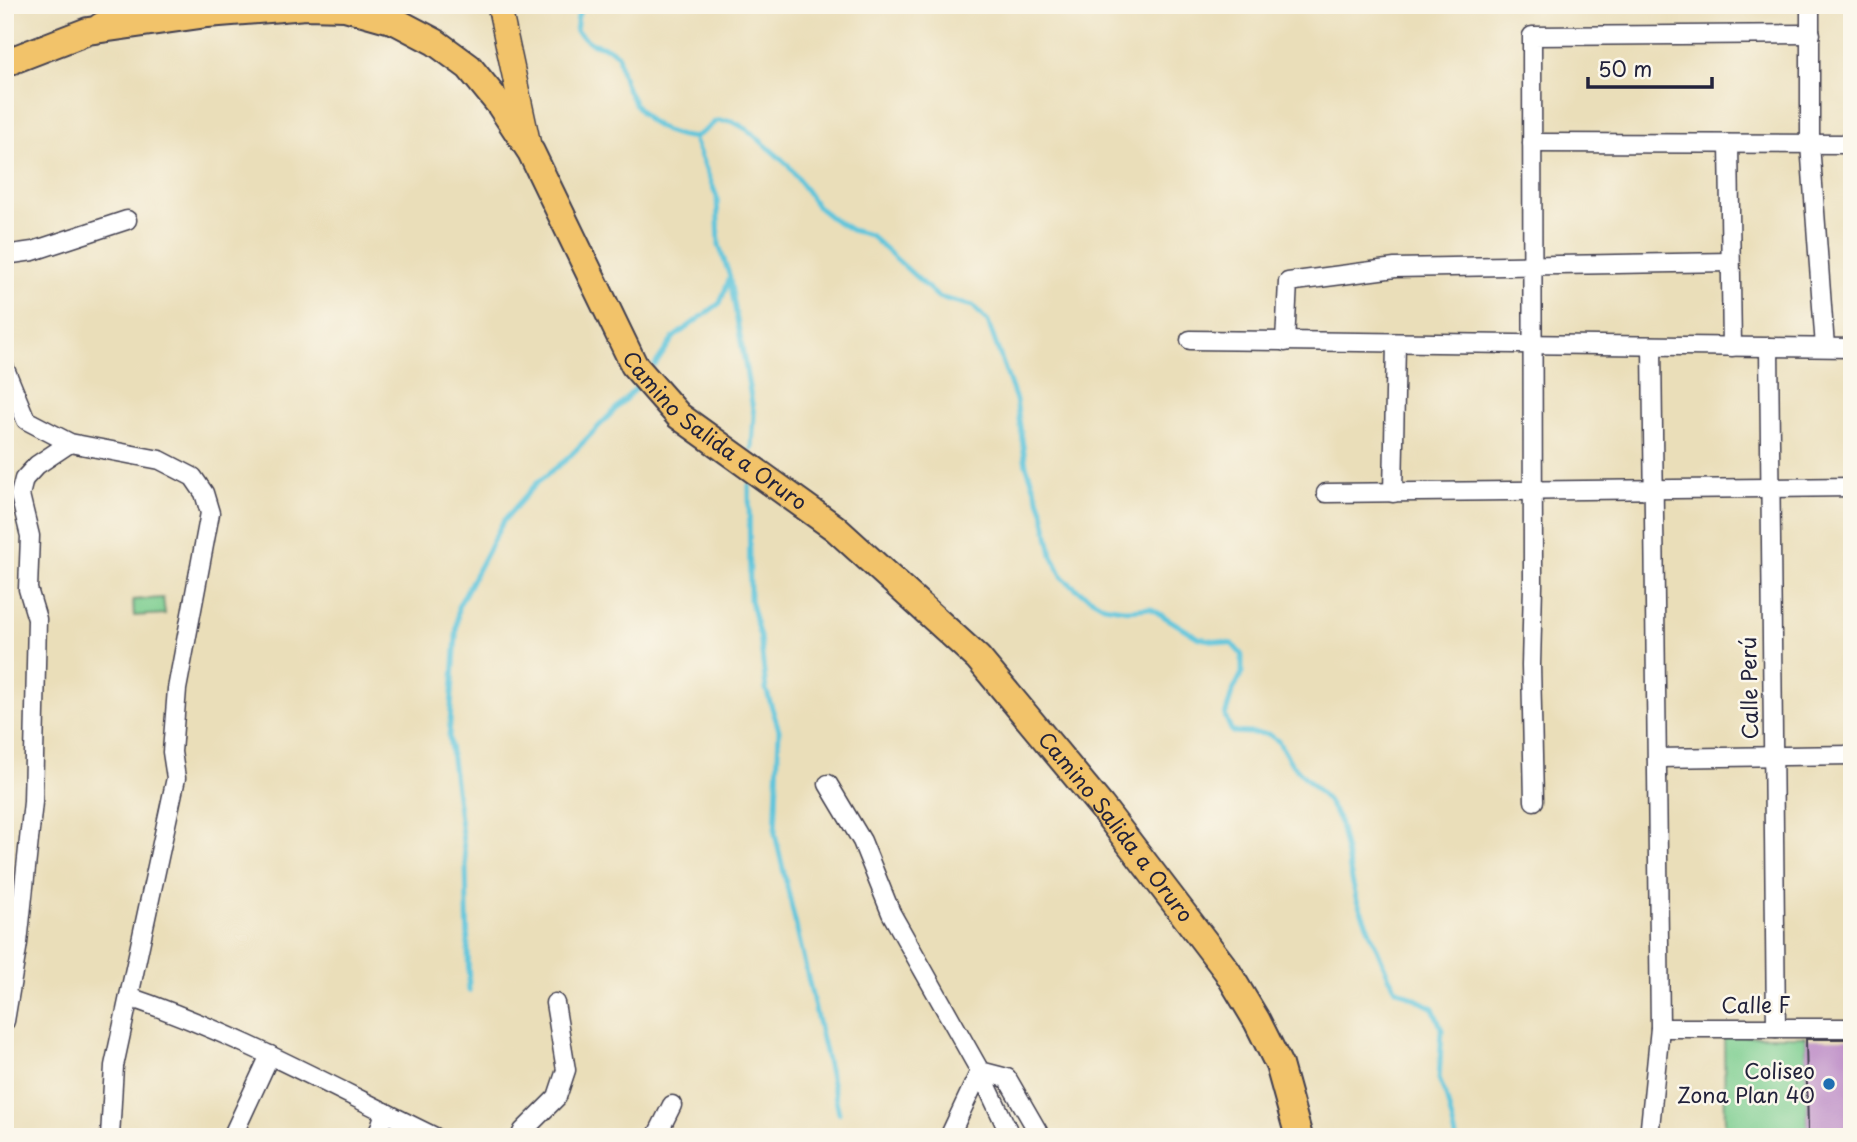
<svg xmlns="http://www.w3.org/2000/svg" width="1857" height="1142" viewBox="0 0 1857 1142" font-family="'Playpen Sans',sans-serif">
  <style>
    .green { fill: #7bcd8f; stroke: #4e7865; stroke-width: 2 }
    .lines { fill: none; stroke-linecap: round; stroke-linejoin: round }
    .stream { stroke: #5ec5db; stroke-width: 5 }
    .building { fill: #c092c9 }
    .minor-casing { stroke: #403e4e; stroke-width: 21 }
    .major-casing { stroke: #403e4e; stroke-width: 26 }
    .highway-casing { stroke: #403e4e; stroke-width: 30 }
    .minor { stroke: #fff; stroke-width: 18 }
    .major { stroke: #f2c36a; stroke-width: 23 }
    .highway { stroke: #f2c36a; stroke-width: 26 }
    .poi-dot { fill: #1f6fb2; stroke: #fbf7ec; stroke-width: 2.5 }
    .labels { text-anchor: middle; stroke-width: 5; stroke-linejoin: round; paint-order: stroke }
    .street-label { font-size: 21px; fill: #22223b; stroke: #fbf7ec }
    .poi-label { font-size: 21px; fill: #22223b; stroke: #fbf7ec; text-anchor: end }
  </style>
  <rect width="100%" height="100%" fill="#fbf7ec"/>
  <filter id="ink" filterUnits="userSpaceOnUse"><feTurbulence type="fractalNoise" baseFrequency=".0143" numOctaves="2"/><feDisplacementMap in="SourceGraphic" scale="14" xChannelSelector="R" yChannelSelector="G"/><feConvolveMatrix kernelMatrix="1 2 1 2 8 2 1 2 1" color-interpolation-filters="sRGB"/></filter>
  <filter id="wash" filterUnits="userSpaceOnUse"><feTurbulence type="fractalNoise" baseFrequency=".00686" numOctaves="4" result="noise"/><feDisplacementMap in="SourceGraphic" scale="28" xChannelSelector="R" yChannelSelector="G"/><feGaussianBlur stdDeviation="1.57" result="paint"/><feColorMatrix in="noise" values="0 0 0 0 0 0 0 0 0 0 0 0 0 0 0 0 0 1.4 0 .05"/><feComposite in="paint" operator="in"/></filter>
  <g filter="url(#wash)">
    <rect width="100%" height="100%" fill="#eadeb9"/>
    <g class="green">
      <path d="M163 598 165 614 134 616 133 600Z"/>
      <path d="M1724 1036H1806L1808 1132 1725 1135Z"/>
    </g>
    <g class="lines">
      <g class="stream">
        <path d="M583 5 578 16 576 31 591 43 608 48 618 55C623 87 635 117 666 131 674 134 685 138 693 137 702 135 710 126 716 121H732L748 130 788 165 817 206 830 217 851 230 870 235 938 297 973 306 988 322 1016 400 1026 465 1043 511 1052 555 1063 578 1082 593 1104 606 1129 610 1150 608 1199 638 1232 644 1242 655V673L1232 693 1225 716 1232 732 1268 734 1278 741 1291 763 1327 800 1339 820 1356 898 1388 975 1396 989 1433 1008 1442 1030 1439 1079 1446 1096 1456 1137"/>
        <path d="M730 280 754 415 752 449"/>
        <path d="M655 365 674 337 720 303 730 277 719 245 717 197 693 137"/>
        <path d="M749 485 750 600 760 637 766 689 779 730 775 834 839 1113"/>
        <path d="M469 991 466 864 449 737 458 607 504 520 537 483 567 459 639 385"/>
      </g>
    </g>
    <g id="blocks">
      <path class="building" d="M1806 1039H1852V1132H1808Z"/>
    </g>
  </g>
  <g filter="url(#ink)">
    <use href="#blocks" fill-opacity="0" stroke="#403e4e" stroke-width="2"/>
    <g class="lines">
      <defs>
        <g id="minor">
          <path d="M1810 5V144L1825 347"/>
          <path d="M1532 143 1852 144"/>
          <path d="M1729 144 1732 347"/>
          <path d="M5 255 33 251 127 220"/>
          <path d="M1190 340 1852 348"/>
          <path d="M1285 342 1288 282 1395 268 1730 262"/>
          <path d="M1769 347 1776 1028"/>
          <path d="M5 369 26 420 70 443 160 460 193 477 204 493 210 513 177 689 172 752 176 778 114 1066 110 1137"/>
          <path d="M1326 493 1852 487"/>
          <path d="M1393 493 1396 343"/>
          <path d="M1657 758 1852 755"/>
          <path d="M828 784 862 841 891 913 980 1071 1011 1137"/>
          <path d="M1534 801 1531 665 1533 585 1532 36 1811 34"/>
          <path d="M129 997C236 1033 334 1088 435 1137"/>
          <path d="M5 1021 18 943 33 802 37 619 28 589 30 536 20 495 24 479 37 465 70 443"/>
          <path d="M1660 1028H1852"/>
          <path d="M1650 1127 1660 1028 1652 346"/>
          <path d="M232 1137 270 1055"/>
          <path d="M377 1137 385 1112"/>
          <path d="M520 1137 523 1131 557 1097 566 1070 555 1003"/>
          <path d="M656 1137 672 1105"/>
          <path d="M949 1137 980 1071 1007 1078 1041 1137"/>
        </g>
        <g id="major">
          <path d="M499 5 529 145"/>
          <path d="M100 25 141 5"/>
        </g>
        <g id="highway">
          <path id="s1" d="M5 63 88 31 207 14 306 6 345 7 395 21 435 42 469 67 500 105 531 152 634 365 679 416 835 528 978 658 1101 806 1227 971 1257 1021 1279 1065 1299 1137"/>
        </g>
      </defs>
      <use href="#minor" class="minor-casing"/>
      <use href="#major" class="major-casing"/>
      <use href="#highway" class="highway-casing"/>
      <use href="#minor" class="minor"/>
      <use href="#major" class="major"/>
      <use href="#highway" class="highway"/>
    </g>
  </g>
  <circle class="poi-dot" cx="1829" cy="1084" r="7"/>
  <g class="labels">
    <g class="street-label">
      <text dy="7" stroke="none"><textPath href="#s1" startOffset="933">Camino Salida a Oruro</textPath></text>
      <text transform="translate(1750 688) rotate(-91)" y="7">Calle Perú</text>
      <text dy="7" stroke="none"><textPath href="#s1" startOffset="1500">Camino Salida a Oruro</textPath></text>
      <text x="1756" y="1013">Calle F</text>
    </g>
    <g class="poi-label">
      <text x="1815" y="1079">Coliseo<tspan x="1815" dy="24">Zona Plan 40</tspan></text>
    </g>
  </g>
  <rect width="1857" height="1142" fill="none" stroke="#fbf7ec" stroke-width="28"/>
  <path d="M1588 77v10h124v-10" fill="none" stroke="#22223b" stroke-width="3.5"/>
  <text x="1598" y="77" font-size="21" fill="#22223b" stroke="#fbf7ec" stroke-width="5" paint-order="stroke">50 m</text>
</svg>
